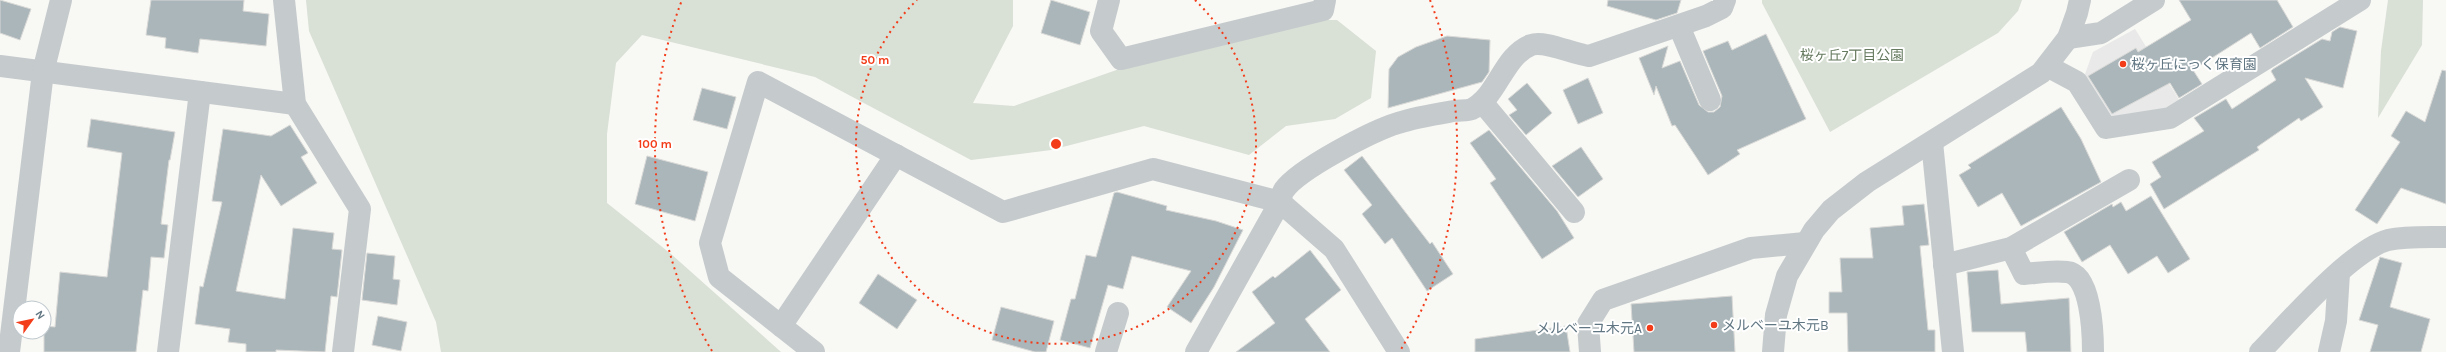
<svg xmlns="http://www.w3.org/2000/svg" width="2446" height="352" viewBox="0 0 2446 352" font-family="Karla,'Noto Sans JP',sans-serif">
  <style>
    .built { fill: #e8e9e8 }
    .green { fill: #d9e0d5 }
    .building { fill: #abb6ba; stroke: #d9d9d7 }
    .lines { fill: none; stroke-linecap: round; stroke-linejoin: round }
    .minor { stroke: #c5cacd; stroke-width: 22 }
    .ring { fill: none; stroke: #f33c19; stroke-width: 2; stroke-dasharray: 2 4 }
    .poi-dot { fill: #f33c19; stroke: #fff; stroke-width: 1.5 }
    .labels { text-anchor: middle; stroke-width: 4; stroke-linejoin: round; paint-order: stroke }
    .park-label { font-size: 14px; fill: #667a5f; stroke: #fff }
    .poi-label { font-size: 14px; fill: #607682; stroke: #fff; text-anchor: start }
    .centre { fill: #f33c19; stroke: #fff; stroke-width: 2 }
    .ring-label { font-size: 12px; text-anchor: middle; font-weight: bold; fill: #f33c19; stroke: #fff; stroke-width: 4; stroke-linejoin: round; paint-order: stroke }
  </style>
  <rect width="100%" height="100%" fill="#f8f8f4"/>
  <path class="built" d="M2135 29 2181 103 2169 111 2110 121 2084 77 2093 52Z"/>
  <g class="green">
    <path d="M306 0H1013V26L973 103 1014 106 1259 20H1337L1376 51 1371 98 1335 119 1286 126 1249 155 1144 126 1051 150 971 160 815 77 642 35 616 63 607 134V203L671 254 781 352H441L436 322 309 31Z"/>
    <path d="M1762 0H2022L2018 11 1998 33 1830 132 1762 3Z"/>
    <path d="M2388 0H2423L2422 45 2378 118 2381 51Z"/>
  </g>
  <g class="building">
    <path d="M0 0 31 9 20 40 0 33Z"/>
    <path d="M151 0H244L243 11 269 14 266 46 200 39 198 53 165 48 166 38 146 35Z"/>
    <path d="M1051 0 1090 12 1080 45 1041 33Z"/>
    <path d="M1608 0H1681L1677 13 1656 20 1607 6Z"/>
    <path d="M2179 0H2277L2293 27 2260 48 2251 33 2193 70 2202 84 2179 98 2170 83 2112 114 2088 76 2136 48 2138 52 2191 20Z"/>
    <path d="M2340 27 2357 31 2343 88 2305 78 2323 107 2301 121 2299 118 2257 147 2259 150 2164 209 2150 184 2161 177 2152 162 2204 131 2194 118 2226 99 2232 109 2276 80 2271 71 2273 69 2322 39 2330 41 2332 32Z"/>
    <path d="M1766 34 1806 119 1737 150 1740 154 1708 175 1675 125 1672 126 1656 86 1654 95 1639 58 1668 46 1662 68 1680 61 1699 105 1708 112H1714L1720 107 1722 96 1703 51 1728 41 1732 50Z"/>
    <path d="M1447 36 1490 40 1489 72 1482 82 1388 108 1389 69 1398 57 1416 47Z"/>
    <path d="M2442 70 2446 71V204L2401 188 2377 224 2355 210 2400 142 2391 136 2406 111 2425 122Z"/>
    <path d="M1588 78 1603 113 1578 124 1563 90Z"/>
    <path d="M1527 83 1552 113 1526 135 1509 115 1517 110 1508 99Z"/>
    <path d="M702 88 736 97 727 129 693 120Z"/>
    <path d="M2061 107 2081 139 2101 182 2021 226 2002 193 1978 207 1959 175 1971 168 1968 165Z"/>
    <path d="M91 119 175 132 170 160H169L161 224 168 225 164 258 151 257 148 291 143 290 136 352H44V326L55 327 60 272 107 277 122 153 87 147Z"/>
    <path d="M290 125 308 153 301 157 317 183 281 206 261 175 236 291 285 299 293 228 334 233 332 249 342 250 337 297 331 296 325 352 276 350V352H246V344L228 342 230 329 195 324 200 286 203 287 222 202 212 201 223 129 271 136Z"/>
    <path d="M1489 130 1557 211 1574 238 1542 259 1490 183 1496 179 1470 143Z"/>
    <path d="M1581 147 1603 179 1578 197 1552 166Z"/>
    <path d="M647 156 708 172 695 221 635 204Z"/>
    <path d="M1362 156 1430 244 1432 242 1453 274 1427 291 1392 238 1385 244 1362 214 1372 205 1344 170Z"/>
    <path d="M1117 192 1167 206 1166 210 1216 221 1243 230 1214 287 1191 323 1167 307 1191 271 1132 256 1123 289 1108 285 1090 348 1060 340 1071 299H1075L1086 255 1096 257 1114 193Z"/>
    <path d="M2151 196 2190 259 2168 273 2157 256 2128 274 2110 245 2082 262 2064 232 2112 204 2113 207 2121 202 2126 211Z"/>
    <path d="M1924 204 1929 245 1920 246 1928 330H1935V352H1848L1847 313H1829V292H1842L1840 258H1873L1870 228 1904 225 1902 206Z"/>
    <path d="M1310 250 1341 290 1305 319 1330 352H1236L1275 323 1252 292 1273 276 1275 278Z"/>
    <path d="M367 253 395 256 393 279 400 280 397 305 362 300Z"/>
    <path d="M2380 257 2402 263 2390 307 2430 319 2421 352H2370L2378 325 2359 320Z"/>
    <path d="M1998 270 2001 304 2069 298 2071 352H2027L2025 332H1972L1967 272Z"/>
    <path d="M878 274 917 300 897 329 859 303Z"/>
    <path d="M1732 296 1735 352H1634L1631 304Z"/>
    <path d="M1001 307 1054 321 1046 352H1035L992 340Z"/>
    <path d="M378 316 407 322 401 351 372 345Z"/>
    <path d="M1566 326 1570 352H1475V339Z"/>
  </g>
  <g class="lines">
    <g class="minor">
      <path d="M284 0 295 104 360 209 343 352"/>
      <path d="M1109 0 1101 31 1121 59 1323 10 1325 0"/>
      <path d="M1679 26 1710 100"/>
      <path d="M2068 38 2101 33 2154 0"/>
      <path d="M0 66 295 104"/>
      <path d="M2047 66 2077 82 2106 128 2170 118 2360 0"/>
      <path d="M1482 102 1574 212"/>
      <path d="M1932 142 1953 352"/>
      <path d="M2011 248 2024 274C2037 273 2053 270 2067 272 2091 274 2093 333 2093 352"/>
      <path d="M1944 265 2011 248 2129 180"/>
      <path d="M781 326 896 155"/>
      <path d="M9 352 43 72 61 0"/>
      <path d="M168 352 200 92"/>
      <path d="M814 352 719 277 710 243 758 82 1003 212 1153 169 1280 202 1334 249 1399 352"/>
      <path d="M1106 352 1118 313"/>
      <path d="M1196 352 1280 202C1281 198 1282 193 1284 190 1299 169 1372 131 1398 123 1416 117 1436 114 1454 111 1460 110 1467 111 1472 109 1498 96 1503 56 1531 45 1545 40 1572 54 1589 56L1706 16 1722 8 1725 0"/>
      <path d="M1590 352 1588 324 1603 300 1751 248 1805 243"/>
      <path d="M1773 352 1776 315 1787 276 1814 230 1831 210 1867 182 2041 73 2068 38 2077 13 2080 0"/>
      <path d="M2260 352C2288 323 2351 250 2388 240 2407 236 2427 237 2446 237"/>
      <path d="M2329 352 2336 321 2339 273"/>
    </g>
  </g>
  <g class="ring">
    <path d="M1195 0A200 200 0 1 1 917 0"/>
    <path d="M712 351A401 401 0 0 1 682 0M1430 0A401 401 0 0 1 1400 351"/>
  </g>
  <g class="poi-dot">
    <circle cx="2123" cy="64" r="4"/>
    <circle cx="1714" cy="325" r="4"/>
    <circle cx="1650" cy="328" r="4"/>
  </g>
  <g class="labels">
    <g class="park-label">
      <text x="1852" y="60">桜ヶ丘7丁目公園</text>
    </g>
    <g class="poi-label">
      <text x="2131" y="69">桜ヶ丘にっく保育園</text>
      <text x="1722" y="330">メルベーユ木元B</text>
      <text x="1642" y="333" text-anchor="end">メルベーユ木元A</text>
    </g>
  </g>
  <circle cx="1056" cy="144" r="6" class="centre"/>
  <g class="ring-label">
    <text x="875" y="64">50 m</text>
    <text x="655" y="148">100 m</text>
  </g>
  <g transform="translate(32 320) rotate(57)"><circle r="19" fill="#ffffff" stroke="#bfc8cd"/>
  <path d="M0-3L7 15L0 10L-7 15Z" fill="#f33c19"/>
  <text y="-6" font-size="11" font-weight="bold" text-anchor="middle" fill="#607682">N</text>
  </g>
</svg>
